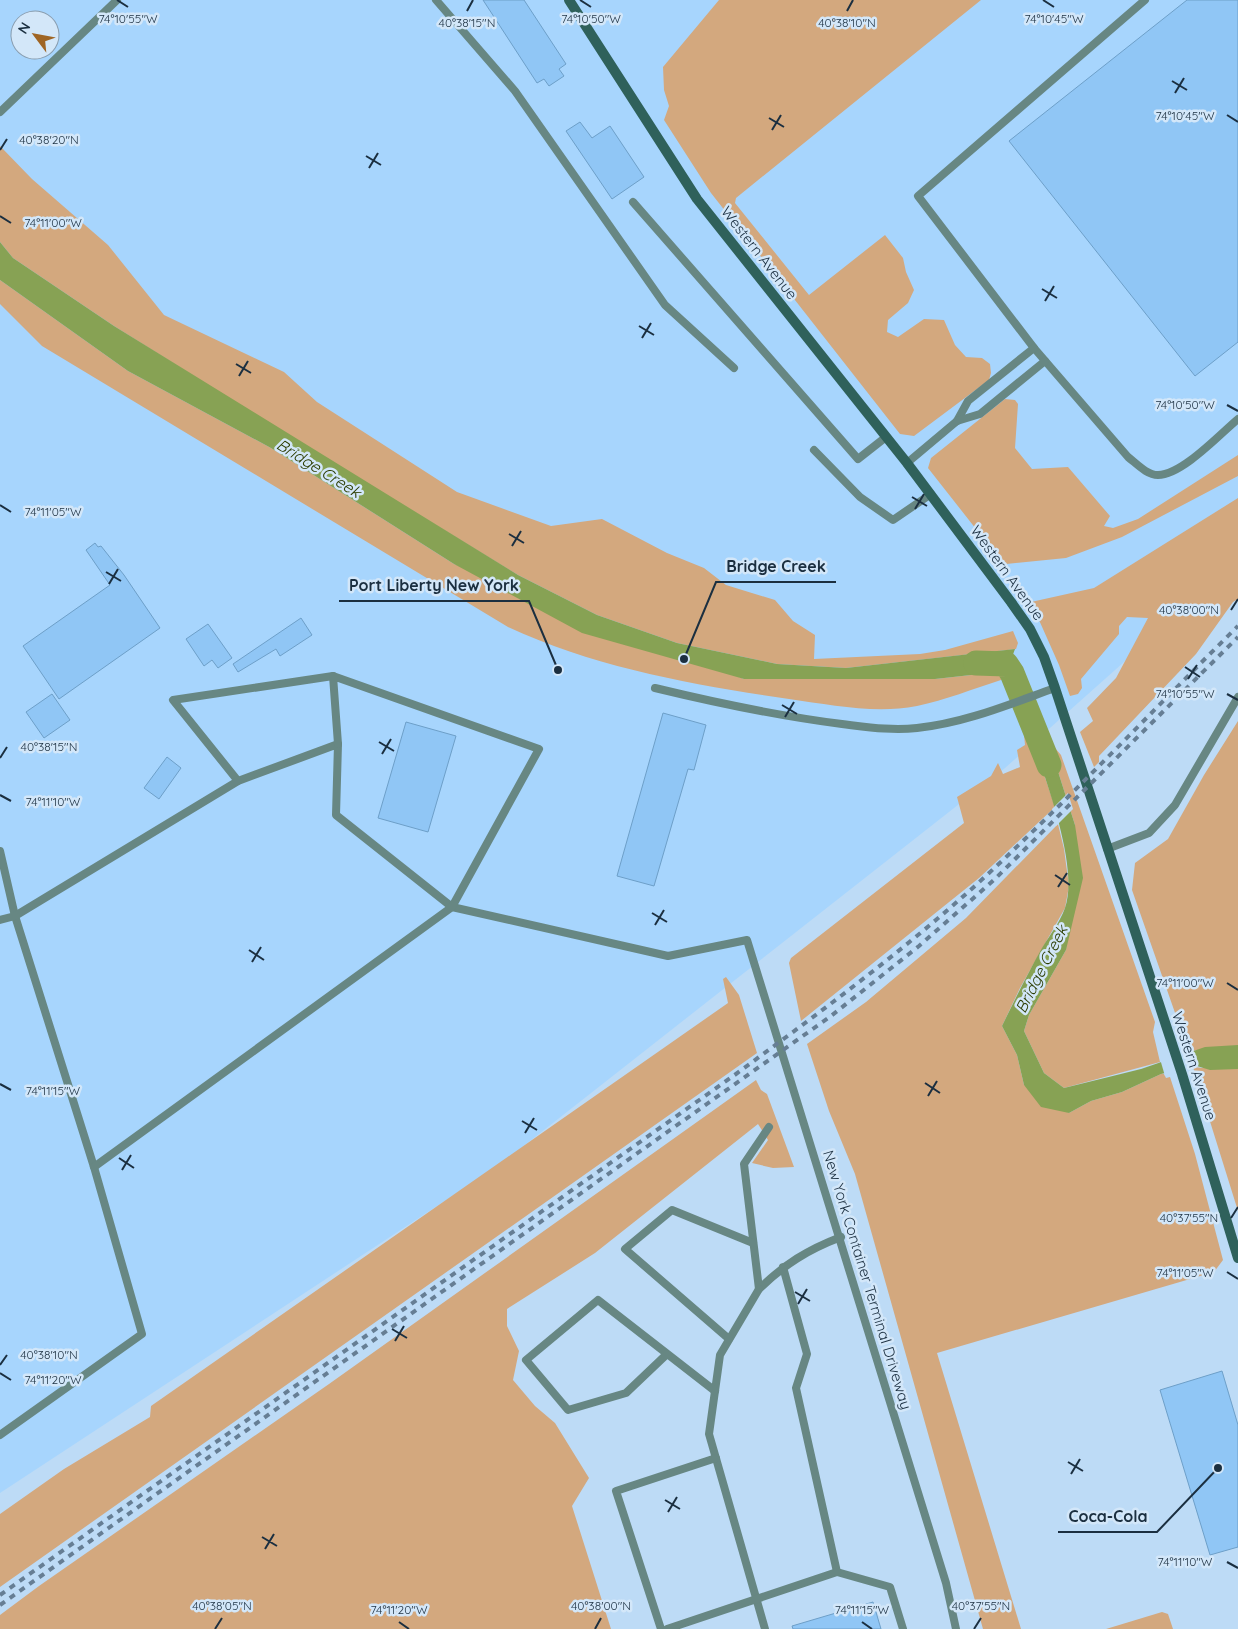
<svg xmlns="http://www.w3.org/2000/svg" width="1238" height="1629" viewBox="0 0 1238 1629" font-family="Quicksand,sans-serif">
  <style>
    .built { fill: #a7d5fd; fill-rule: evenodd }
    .green { fill: #d3a87e }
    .water { fill: #87a254 }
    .pier { fill: #bddbf6 }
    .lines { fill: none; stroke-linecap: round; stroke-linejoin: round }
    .river { stroke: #87a254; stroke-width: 25 }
    .building { fill: #90c6f5; stroke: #6d9fc8 }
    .lane { stroke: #678783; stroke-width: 8 }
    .secondary { stroke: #2f615b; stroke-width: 10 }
    .rail { stroke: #667e94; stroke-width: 4; stroke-dasharray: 6 6; stroke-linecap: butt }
    .ticks { fill: none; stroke: #1b2f40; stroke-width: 2 }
    .labels { text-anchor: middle; stroke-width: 5; stroke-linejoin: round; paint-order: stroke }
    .street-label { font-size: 15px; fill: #1b2f40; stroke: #d3e7f9 }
    .water-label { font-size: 16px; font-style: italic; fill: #2c3d01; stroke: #d3e7f9 }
    .ticks-label { font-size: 12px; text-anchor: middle; fill: #1b2f40; stroke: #d3e7f9; stroke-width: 5; stroke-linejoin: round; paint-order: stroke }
    .leader { fill: none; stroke: #1b2f40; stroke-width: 2 }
    .callout-dot { fill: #1b2f40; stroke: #d3e7f9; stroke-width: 2 }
    .callout-label { font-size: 16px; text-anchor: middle; font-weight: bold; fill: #1b2f40; stroke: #d3e7f9; stroke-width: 5; stroke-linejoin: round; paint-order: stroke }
  </style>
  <rect width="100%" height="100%" fill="#bddbf6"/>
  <path class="built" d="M0 0H1238V557L1225 572 1005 768 498 1166 0 1493ZM20 20H50V50H20Z"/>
  <g class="green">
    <path d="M719 0H981L736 198 735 203 809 295 885 235 903 258 906 272 914 290 908 303 888 320 887 332 898 337 924 319 944 320 955 345 966 357 982 358 990 364 991 373 989 380 914 436 900 434 711 193 664 120 669 106 664 90 663 67Z"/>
    <path d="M0 146 32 179 108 245 164 315 284 372 317 402 457 492 551 526 602 519 667 553 704 568 726 585 775 600 793 621 815 635 814 659 920 654 945 650 1013 631 1018 643 1016 649 846 668 777 664 677 643 597 615 518 575 288 435 114 326 13 258 0 242Z"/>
    <path d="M0 280 128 371 271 448 454 564 744 679H935L1007 671 1001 680C973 689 945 700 917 706 875 714 832 705 789 699 694 685 596 668 508 627L42 346 0 304Z"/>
    <path d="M1005 399 1015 400 1018 404 1015 448 1032 469 1068 467 1110 516 1104 526 1113 528 1138 519 1238 455V476L1122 537 1066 558 997 565 994 561 998 557 928 468 931 458Z"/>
    <path d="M1238 498V599L1233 602 1196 654 1099 756V762L1094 767 1080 732 1093 721 1087 708 1116 678 1148 618 1127 617 1119 626V634L1081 679 1082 688 1078 694 1070 696 1059 665 1031 602 1094 588Z"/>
    <path d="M1238 721V1211L1193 1067 1203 1068 1197 1050 1189 1052 1187 1047 1132 890 1135 863 1168 839 1204 775Z"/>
    <path d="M1023 724 1028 727 1055 807 979 878 801 1021 789 963 791 958 964 823 957 797 991 776 998 763 1003 774 1020 767 1017 750 1025 745Z"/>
    <path d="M1048 740 1061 755 1155 1022 1153 1032 1160 1062 1064 1088 1044 1073 1024 1031 1029 1015 1066 950 1075 825Z"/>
    <path d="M1058 824 1064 849 1069 886 1065 908 1020 988 1002 1026 1017 1055 1024 1085 1069 1113 1091 1101 1122 1092 1161 1074H1164L1166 1078 1170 1077 1195 1154 1223 1260 1214 1272 937 1353 1021 1629H983L855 1174 829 1111 807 1044 866 1002 966 918Z"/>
    <path d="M726 977 739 995 757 1053 0 1587V1514L64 1469 150 1417 151 1406 728 1003 723 979Z"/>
    <path d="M756 1080 761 1090 767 1094 794 1167 773 1168 752 1163 768 1140 758 1124 595 1253 507 1309V1326L519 1351 513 1380 535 1406 555 1423 589 1478 572 1506 611 1629H0V1615L39 1586 329 1384Z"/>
    <path d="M1162 1612 1168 1614 1173 1629H1106Z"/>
  </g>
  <g class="water">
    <path d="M0 242 13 258 114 326 518 575 597 615 677 643 777 664 846 668 1015 649 1007 671 935 679H744L582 633 454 564 271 448 128 371 0 280Z"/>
    <path d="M1028 727 1048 740 1075 825 1083 878 1066 950 1029 1015 1024 1031 1044 1073 1064 1088 1141 1069 1205 1047 1238 1045V1069L1210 1070 1197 1066 1161 1074 1122 1092 1091 1101 1069 1113 1041 1107 1024 1085 1017 1055 1002 1026C1015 999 1028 973 1042 948 1050 935 1060 922 1065 908 1080 864 1042 771 1028 727Z"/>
  </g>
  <g class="pier">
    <path d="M1068 793 1073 809 1056 826 1052 809Z"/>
    <path d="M1187 1050 1193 1069 1165 1076 1160 1059Z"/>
  </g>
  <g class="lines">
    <path class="river" d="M976 663 1006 664 1012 673 1049 765"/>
  </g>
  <g class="building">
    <path d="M483 0H524L566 64 559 69 564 76 549 86 544 79 537 83Z"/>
    <path d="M1187 0H1238V342L1195 376 1009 141Z"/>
    <path d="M580 122 592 138 610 126 644 177 612 199 566 131Z"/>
    <path d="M95 543 98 547 101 546 124 575 160 628 59 699 23 646 110 585 86 550Z"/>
    <path d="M301 618 312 635 280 656 276 649 238 672 233 664Z"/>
    <path d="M208 624 232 658 218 668 212 660 204 666 186 639Z"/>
    <path d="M52 694 70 720 44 738 26 712Z"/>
    <path d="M663 713 706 725 694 770 688 769 654 886 617 876Z"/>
    <path d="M406 722 456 736 428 832 378 818Z"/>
    <path d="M167 757 181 768 159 799 144 788Z"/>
    <path d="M1222 1371 1238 1425V1547L1210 1555 1160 1390Z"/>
    <path d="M873 1602 881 1629H793L792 1626Z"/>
  </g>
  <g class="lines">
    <g class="lane">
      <path d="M436 0 515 91 665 305 734 368"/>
      <path d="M1145 0 918 196 1034 348 1128 457C1137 464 1147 475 1158 475 1182 475 1220 434 1238 419"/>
      <path d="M0 112 117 0"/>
      <path d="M633 202 858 459 886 437"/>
      <path d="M957 421 968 401 1034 348"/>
      <path d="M814 450 860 497 893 520 931 494"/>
      <path d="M907 463 957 421 980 414 1045 361"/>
      <path d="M655 688C717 703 779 716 842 724 867 727 892 731 917 728 965 723 1010 704 1055 688"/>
      <path d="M238 781 173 700 333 676"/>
      <path d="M1107 849 1149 833 1175 805 1238 697"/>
      <path d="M0 851 15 916 94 1167 142 1334 0 1435"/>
      <path d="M0 920 15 916 238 781 338 744 336 815 452 907 668 956 747 940 946 1583 956 1629"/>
      <path d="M769 1127 744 1164 759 1289C785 1264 807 1250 841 1237"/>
      <path d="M94 1167 452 907 539 749 333 676 338 744"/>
      <path d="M783 1267 807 1354 796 1388 837 1572 890 1587 903 1629"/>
      <path d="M759 1289 720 1355 709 1434 765 1629"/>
      <path d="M729 1339 625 1249 672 1210 753 1243"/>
      <path d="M667 1354 626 1393 568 1410 526 1360 598 1300 715 1391"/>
      <path d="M661 1629 616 1491 716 1458"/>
      <path d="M667 1629 837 1572"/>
    </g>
    <path class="secondary" d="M569 0 697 199 907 463 1011 602 1030 629 1044 657 1055 688 1182 1074 1238 1258"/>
    <g class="rail">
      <path d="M0 1595 736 1074C823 1010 909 947 988 874 1074 794 1155 708 1238 626"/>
      <path d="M0 1605 831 1016 919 946 995 879 1238 637"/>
    </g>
  </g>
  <path class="ticks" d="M117 0 128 7M580 0 591 7M1043 0 1054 7M467 11 473 0M847 11 853 0M1172 81 1187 90M1175 93 1184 78M1227 115 1238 122M769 118 784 127M772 130 781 115M0 150 7 139M366 156 381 165M369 168 378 153M0 216 11 223M1042 289 1057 298M1045 301 1054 286M639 326 654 335M642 338 651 323M236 364 251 373M239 376 248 361M1227 405 1238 411M912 497 927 506M0 505 11 512M915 509 924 494M509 534 524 543M512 546 521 531M106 572 121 581M109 584 118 569M1231 610 1238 599M1185 667 1200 677M1188 679 1197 665M1227 694 1238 700M782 705 797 714M785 717 794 702M379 742 394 751M382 754 391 739M0 758 7 747M0 795 11 801M1055 875 1070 885M1058 887 1067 873M652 913 667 922M655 925 664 910M249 950 264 960M252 962 261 947M1227 983 1238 990M925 1083 940 1093M0 1084 11 1090M928 1096 937 1081M522 1121 537 1130M525 1133 534 1118M119 1158 134 1168M122 1170 131 1155M1231 1218 1238 1207M1227 1272 1238 1279M795 1292 810 1301M798 1304 807 1289M392 1329 407 1338M395 1341 404 1326M0 1365 7 1355M0 1373 11 1380M1068 1462 1083 1471M1071 1474 1080 1459M665 1500 680 1509M668 1512 677 1497M262 1537 277 1546M265 1549 274 1534M1227 1562 1238 1568M399 1622 409 1629M862 1622 872 1629M215 1629 222 1618M595 1629 601 1618M974 1629 981 1618"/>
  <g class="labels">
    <g class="street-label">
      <text transform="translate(759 253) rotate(52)" y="5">Western Avenue</text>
      <text transform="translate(1007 573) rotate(54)" y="5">Western Avenue</text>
      <text transform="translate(1194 1066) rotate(72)" y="5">Western Avenue</text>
      <text transform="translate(867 1280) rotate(73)" y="5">New York Container Terminal Driveway</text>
    </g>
    <g class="water-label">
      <text transform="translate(319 468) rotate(32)" y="6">Bridge Creek</text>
      <text transform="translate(1041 969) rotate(-63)" y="6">Bridge Creek</text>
    </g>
  </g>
  <g class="ticks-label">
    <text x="128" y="23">74°10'55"W</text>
    <text x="591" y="23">74°10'50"W</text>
    <text x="1054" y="23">74°10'45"W</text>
    <text x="467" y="27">40°38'15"N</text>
    <text x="847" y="27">40°38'10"N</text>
    <text x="1185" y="120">74°10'45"W</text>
    <text x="49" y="144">40°38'20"N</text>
    <text x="53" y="227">74°11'00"W</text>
    <text x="1185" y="409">74°10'50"W</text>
    <text x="53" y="516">74°11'05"W</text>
    <text x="1189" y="614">40°38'00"N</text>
    <text x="1185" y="698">74°10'55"W</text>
    <text x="49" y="751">40°38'15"N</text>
    <text x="53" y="806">74°11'10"W</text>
    <text x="1185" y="987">74°11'00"W</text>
    <text x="53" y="1095">74°11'15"W</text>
    <text x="1189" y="1222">40°37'55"N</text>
    <text x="1185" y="1277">74°11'05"W</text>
    <text x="49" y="1359">40°38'10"N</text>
    <text x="53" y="1384">74°11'20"W</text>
    <text x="1185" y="1566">74°11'10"W</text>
    <text x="222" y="1610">40°38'05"N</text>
    <text x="601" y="1610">40°38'00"N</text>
    <text x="981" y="1610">40°37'55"N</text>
    <text x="399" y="1614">74°11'20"W</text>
    <text x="862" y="1614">74°11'15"W</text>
  </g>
  <path class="leader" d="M684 659L716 582H836M558 670L529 601H339M1218 1468L1157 1532H1058"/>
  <g class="callout-dot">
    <circle cx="684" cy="659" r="5"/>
    <circle cx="558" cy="670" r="5"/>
    <circle cx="1218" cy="1468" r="5"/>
  </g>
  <g class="callout-label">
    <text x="776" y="572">Bridge Creek</text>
    <text x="434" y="591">Port Liberty New York</text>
    <text x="1108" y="1522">Coca-Cola</text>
  </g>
  <g transform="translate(35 35) rotate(302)"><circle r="24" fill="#d3e7f9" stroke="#899daf"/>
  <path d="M0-4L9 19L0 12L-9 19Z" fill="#9f6524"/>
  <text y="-8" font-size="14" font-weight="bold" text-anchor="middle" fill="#1b2f40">N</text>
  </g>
</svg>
